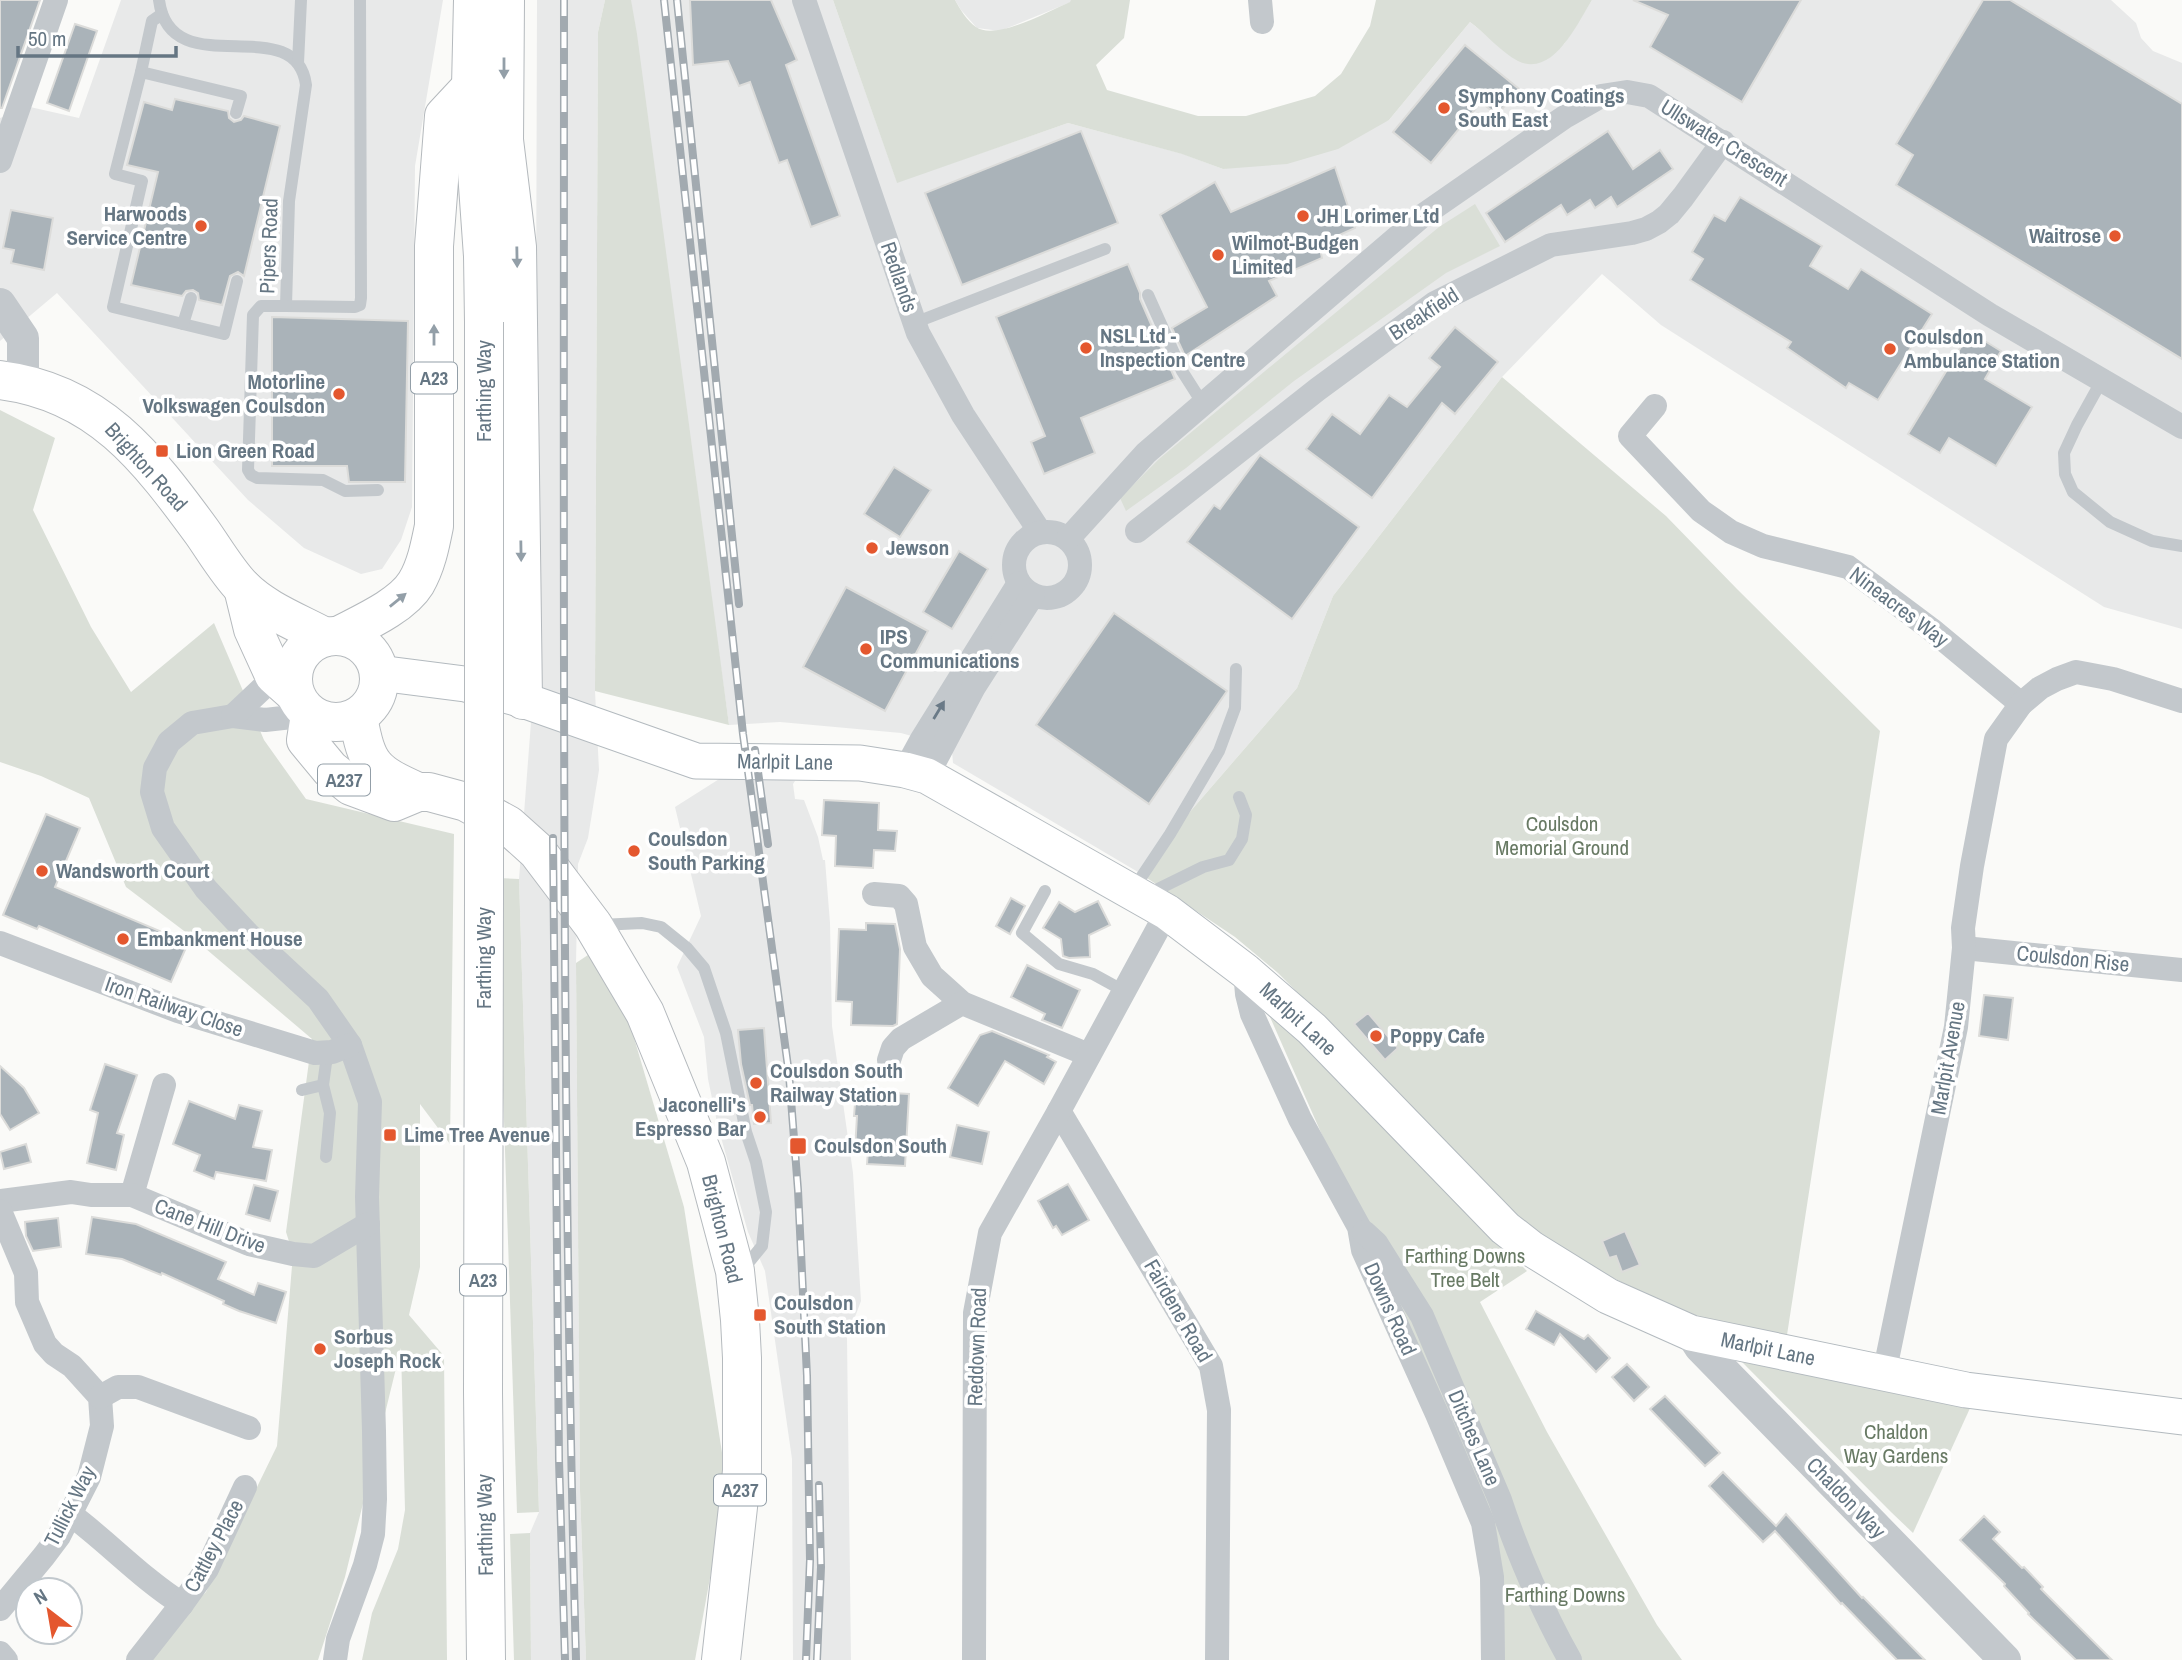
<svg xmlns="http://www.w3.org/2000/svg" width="2182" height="1660" viewBox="0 0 2182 1660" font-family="'Archivo Narrow',sans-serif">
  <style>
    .built { fill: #e8e9e9 }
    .green { fill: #dadfd7 }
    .building { fill: #aab3b9; stroke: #dcdcda; stroke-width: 2 }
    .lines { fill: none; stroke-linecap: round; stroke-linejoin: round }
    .secondary-casing { stroke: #b3babf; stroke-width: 37 }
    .primary-casing { stroke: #b5babe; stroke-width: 40 }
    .trunk-casing { stroke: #b4b9bd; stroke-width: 40 }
    .service { stroke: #c3c8cc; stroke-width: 12 }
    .minor { stroke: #c3c8cc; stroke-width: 24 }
    .tertiary { stroke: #c3c8cc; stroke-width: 32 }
    .secondary { stroke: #fff; stroke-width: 35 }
    .primary { stroke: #fff; stroke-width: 38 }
    .trunk { stroke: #fff; stroke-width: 38 }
    .rail-casing { stroke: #a2aab0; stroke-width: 8 }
    .rail { stroke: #fff; stroke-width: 5; stroke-dasharray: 16; stroke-linecap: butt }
    .trunk-bridge-casing { stroke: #b4b9bd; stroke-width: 40; stroke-linecap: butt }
    .trunk-bridge { stroke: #fff; stroke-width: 38 }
    .oneway { fill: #939fa8 }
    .oneway2 { fill: #6a7a87 }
    .poi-dot { fill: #e4572e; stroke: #fff; stroke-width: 2.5 }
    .labels { text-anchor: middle; stroke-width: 7; stroke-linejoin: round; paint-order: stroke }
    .shield { fill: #fff; stroke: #939fa8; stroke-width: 2 }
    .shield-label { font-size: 19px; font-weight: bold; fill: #657683 }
    .poi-label { font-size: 21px; font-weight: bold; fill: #657683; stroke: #fff; text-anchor: start }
    .street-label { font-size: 21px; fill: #657683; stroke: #fff }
    .park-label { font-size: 21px; fill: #687a64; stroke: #fff }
  </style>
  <rect width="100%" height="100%" fill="#fafaf8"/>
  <g class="built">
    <path d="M121 0H443L415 166 412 507 401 540 382 569 361 574 304 548 248 500 57 293 0 341V118L30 107 79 118Z"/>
    <path d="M537 0H605L598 32 595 691 599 770 588 838 578 864 576 963 580 1491 586 1660H531L530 1533 539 1512 519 879 535 670Z"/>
    <path d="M627 0H833L897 182 1068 123 1183 154 1223 169 1389 120 1470 22 1517 60 1564 44 1592 0H2111L2136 23 2141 38 2153 51 2182 63V629L2104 607 1661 325 1602 274 1502 377 1333 596 1297 688 1138 872 953 763 952 751 922 739 901 733 780 722 729 725Z"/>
    <path d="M955 0H1071V2L1000 31 977 28 961 10Z"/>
    <path d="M735 769 795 781 793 784 795 799 804 800 818 837 823 860H825L830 923 832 1026 853 1173 861 1301 847 1338 851 1660H793L792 1459 765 1271 748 1232 718 1127 708 1079 704 1037 677 967 701 916 675 807Z"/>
  </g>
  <g class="green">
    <path d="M605 0H631L637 34 729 725 595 691 598 32Z"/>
    <path d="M833 0H955C960 9 967 21 976 27 996 41 1049 11 1070 2L1071 0H1130L1124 38 1096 65 1107 90 1198 116H1246L1315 96 1341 74 1370 26 1376 0H1592C1577 24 1553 78 1518 61 1502 53 1485 33 1470 22L1389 120 1338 149 1287 164 1223 169 1182 154 1068 123 897 183Z"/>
    <path d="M1475 204 1500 246 1446 273 1294 381 1186 468 1126 511 1120 498 1159 459 1439 227Z"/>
    <path d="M1502 377 1666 516 1737 589 1880 731 1787 1335 1701 1317 1677 1309 1605 1274 1535 1230 1504 1204 1393 1088 1278 973 1235 937 1138 872 1297 688 1333 596Z"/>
    <path d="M0 410 55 438 33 510 91 627 131 692 214 623 264 740 306 799 454 834 450 1144 420 1104V1267L409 1315 444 1356 447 1660H362L372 1613 398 1549 405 1510 401 1348 345 1577 318 1660H134L206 1592 277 1446 293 1254 286 1232 312 1039 192 937 126 887 89 798 41 776 0 762Z"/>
    <path d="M496 878 519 879 539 1512 517 1513Z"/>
    <path d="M591 953 629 1021 684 1207 727 1485 695 1660H586L580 1491 576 963Z"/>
    <path d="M1266 1008 1527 1271 1480 1302 1547 1432 1657 1625 1682 1660H1502L1499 1576 1439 1400Z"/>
    <path d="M1742 1362 1971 1406 1913 1533 1891 1512Z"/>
    <path d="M530 1533 531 1660H514L510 1534Z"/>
  </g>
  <g class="building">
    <path d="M0 0H40L2 108H0Z"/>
    <path d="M690 0H771L797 60 786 65 840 216 811 227 787 160 779 163 750 82 739 86 728 61 693 65Z"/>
    <path d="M1633 0H1801L1742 102 1650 47 1668 15Z"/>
    <path d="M1983 0H2010L2182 104V359L1896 185 1913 155 1896 144Z"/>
    <path d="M75 24 97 31 69 111 47 103Z"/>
    <path d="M1465 45 1519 89 1497 115 1481 102 1431 163 1393 132Z"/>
    <path d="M175 99 228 111 229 118 234 122 241 120 244 116 280 126 244 276 238 272 230 276 222 305 199 300 198 293 193 290 186 291 182 296 131 285 158 172 127 165 144 102 172 110Z"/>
    <path d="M1081 131 1118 223 962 285 925 193Z"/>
    <path d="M1608 131 1633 169 1660 150 1673 169 1617 207 1611 197 1595 208 1590 200 1567 215 1561 205 1505 242 1486 213Z"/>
    <path d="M1335 167 1355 228 1319 244 1322 258 1269 281 1277 296 1185 356 1172 328 1207 307 1160 215 1215 182 1231 212Z"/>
    <path d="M1740 197 1822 246 1810 266 1848 289 1861 269 1932 314 1878 400 1849 383 1846 388 1787 348 1791 342 1690 280 1703 259 1692 252 1714 215 1725 221Z"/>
    <path d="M11 210 53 218 44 270 11 263 14 250 3 248Z"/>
    <path d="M1128 264 1140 293V299L1175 379 1081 418 1095 453 1044 474 1031 442 1045 436 996 317Z"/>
    <path d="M272 317 408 321 405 482H349L347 466H272Z"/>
    <path d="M1455 327 1498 362 1455 414 1442 403 1372 498 1306 449 1332 414 1360 434 1389 395 1407 407 1440 367 1429 358Z"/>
    <path d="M1970 332 2001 351 1985 379 2032 407 1996 466 1949 438 1940 453 1908 434Z"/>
    <path d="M1260 455 1359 527 1292 619 1187 542 1214 505 1220 509Z"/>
    <path d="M894 467 931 490 900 537 864 514Z"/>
    <path d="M959 551 988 569 952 629 923 612Z"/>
    <path d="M846 587 928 631 885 711 803 667Z"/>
    <path d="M1114 613 1227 691 1149 804 1036 725Z"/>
    <path d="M824 800 879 803 878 830 897 831 895 851 874 850 873 868 835 866 836 836 822 835Z"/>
    <path d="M46 814 80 828 55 887 188 943 171 982 39 926 37 929 3 915Z"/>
    <path d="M1011 898 1025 906 1010 934 996 926Z"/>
    <path d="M1098 901 1110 925 1089 935 1090 957 1069 958 1063 956 1061 939 1043 928 1059 902 1075 912Z"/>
    <path d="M866 923 895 924 900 949 897 1024 893 1026 851 1025 852 1002 836 1001 839 929 866 930Z"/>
    <path d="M1027 965 1080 990 1062 1028 1042 1020 1045 1014 1011 997Z"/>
    <path d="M1984 995 2013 998 2008 1040 1979 1036Z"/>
    <path d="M1368 1013 1398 1048 1385 1060 1354 1024Z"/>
    <path d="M764 1028 771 1123 754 1124 752 1105H750L741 1064 738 1030Z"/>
    <path d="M992 1031 1049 1055 1047 1057 1056 1062 1044 1084 1005 1061 978 1106 948 1088 980 1035Z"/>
    <path d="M105 1064 137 1075 117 1133 124 1135 116 1170 87 1163 98 1113 90 1110Z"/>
    <path d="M0 1066 24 1088 39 1113 10 1130 0 1114Z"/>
    <path d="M856 1091 909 1094 905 1166 867 1164 868 1151 855 1150 857 1116H854Z"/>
    <path d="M189 1101 235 1119 239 1105 262 1111 253 1147 272 1150 266 1181 216 1172 214 1179 194 1171 200 1155 173 1144Z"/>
    <path d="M957 1125 989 1132 982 1164 950 1157Z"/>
    <path d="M26 1144 31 1162 4 1169 0 1152Z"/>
    <path d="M1068 1184 1089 1220 1062 1235 1056 1226 1053 1228 1038 1201Z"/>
    <path d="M254 1185 278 1191 270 1221 246 1214Z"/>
    <path d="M92 1217 136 1224 226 1262 218 1279 254 1295 258 1283 286 1292 276 1323 239 1311 223 1304 224 1301 162 1273 161 1275 122 1259 86 1254Z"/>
    <path d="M58 1218 61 1247 33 1251 26 1236 25 1222Z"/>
    <path d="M1625 1231 1640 1265 1622 1272 1616 1256 1609 1258 1602 1241Z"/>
    <path d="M1536 1311 1584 1339 1588 1335 1610 1358 1596 1372 1560 1334 1554 1345 1526 1329Z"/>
    <path d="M1627 1364 1649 1387 1634 1401 1612 1377Z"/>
    <path d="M1665 1396 1720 1453 1705 1466 1650 1409Z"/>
    <path d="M1723 1472 1776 1526 1786 1514 1862 1598 1863 1597 1925 1660H1897L1842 1603 1841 1604 1775 1531 1763 1542 1709 1486Z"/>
    <path d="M1984 1516 2000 1532 1993 1539 2022 1568 2024 1567 2043 1587 2041 1589 2112 1660H2076L2028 1614 2029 1613 2004 1586 2005 1584 1960 1540Z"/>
  </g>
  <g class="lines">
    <defs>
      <path id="secondary" d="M379 673 465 684 523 700 696 761 860 763 905 770 927 776 1167 912 1245 971 1312 1029 1505 1228 1532 1249 1608 1296 1691 1333 1966 1390 2182 1417"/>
      <g id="primary">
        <path d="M0 380C98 392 147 457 202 532 214 549 228 573 243 588 265 610 297 622 325 637"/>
        <path d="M243 588 253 629 274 675 293 692"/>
        <circle cx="336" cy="679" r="43"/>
        <path d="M310 715 306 740 330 769 351 786 394 802 418 792H429L466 802 508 825 537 851 593 925 645 1013 706 1162 735 1271 740 1320 742 1358V1471L721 1660"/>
        <path d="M358 717C367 766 373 772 418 792"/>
      </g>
      <g id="trunk">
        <path d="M473 0 471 87 483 256 484 322"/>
        <path d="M504 140 517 247 523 700"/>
        <path d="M499 165 504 140 505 0"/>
        <path d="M340 635C363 623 402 606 416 583 426 566 430 546 434 526V246L444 116 471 87"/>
        <path d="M484 899 483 1392 486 1660"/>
      </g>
    </defs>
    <use href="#secondary" class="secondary-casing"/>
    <use href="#primary" class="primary-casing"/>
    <use href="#trunk" class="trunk-casing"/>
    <g class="service">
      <path d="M159 0C170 87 296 8 306 85L289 201 286 306 355 307 360 305 361 298 360 0"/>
      <path d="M162 14 152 21 141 72 241 96 236 113"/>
      <path d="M298 63 301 0"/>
      <path d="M141 72 115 174 142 181 113 307 224 334 237 281"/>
      <path d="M1148 295 1182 371 1203 404"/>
      <path d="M286 306H261L253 315 248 470 251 475 257 478 323 480 345 491 378 490"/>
      <path d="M914 323 1105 249"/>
      <path d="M183 324 191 298"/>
      <path d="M2102 380 2077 425 2064 453 2065 474 2073 492 2110 522 2152 541 2182 546"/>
      <path d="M1045 891 1022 933 1059 964 1093 974 1124 991"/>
      <path d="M1132 891 1170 834 1219 751 1235 708 1236 669"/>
      <path d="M1146 895 1203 867 1229 860 1242 839 1246 815 1239 797"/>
      <path d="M600 925 642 923 661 927 687 948 704 968 726 1033 746 1132 756 1162 766 1212 762 1246 749 1262 739 1268"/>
      <path d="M323 1085 330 1113 326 1157"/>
      <path d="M302 1090 323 1085 326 1063 332 1053"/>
    </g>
    <g class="minor">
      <path d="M804 0 918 333 963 415 1040 532"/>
      <path d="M1260 0 1262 22"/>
      <path d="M0 161 56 0"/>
      <path d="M1655 406 1630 436 1701 511 1731 532 1763 546 1848 567 1932 630 2021 704"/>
      <path d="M1137 531 1318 389 1435 303 1551 245 1632 233 1646 229 1659 222 1669 214 1683 197 1723 142"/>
      <circle cx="1047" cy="565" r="33"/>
      <path d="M1068 539 1146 453 1422 216 1566 116 1601 96 1627 92 1649 96 1990 315 2182 427"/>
      <path d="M310 715 265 720 233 716 192 723 169 742 155 768 152 792 163 828 206 889 248 934 318 999 350 1045 370 1102 367 1197 374 1431 375 1499 373 1534 365 1565 338 1639 335 1660"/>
      <path d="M233 716 301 652"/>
      <path d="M905 770 922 739 1019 583"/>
      <path d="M927 776 974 687 1033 595"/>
      <path d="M874 894 899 896 906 904 915 947 932 976 962 1003 1089 1055"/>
      <path d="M0 943 178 1011 315 1053 332 1052 350 1045"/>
      <path d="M1964 948 2182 970"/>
      <path d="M1245 971 1247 994 1252 1014 1300 1119 1359 1227 1363 1250 1437 1414 1483 1523 1492 1577 1493 1660"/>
      <path d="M889 1060 893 1048 901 1039 962 1003"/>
      <path d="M1059 1111 1211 1366 1219 1410 1217 1660"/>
      <path d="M132 1195 164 1085"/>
      <path d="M0 1201 71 1192 91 1195H132L249 1244 293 1254 314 1256 368 1224"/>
      <path d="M0 1211 26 1273 27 1302 45 1344 54 1354 72 1366 100 1397 102 1426 89 1477 59 1536 44 1556 0 1609"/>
      <path d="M1364 1232 1376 1243 1422 1316 1500 1500C1517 1552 1543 1612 1570 1660"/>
      <path d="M1884 1374 1956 1027 1964 948 1963 928 1972 866 1996 739 2021 704 2040 688 2057 679 2076 672 2113 679 2182 701"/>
      <path d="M100 1397 118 1387H138L249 1428"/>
      <path d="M70 1514C109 1543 141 1578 182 1604"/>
      <path d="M0 1653 6 1660"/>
      <path d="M138 1660 182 1604 207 1569 245 1487"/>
      <path d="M974 1660 975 1313 990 1233 1059 1111 1167 912"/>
    </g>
    <g class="tertiary">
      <path d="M0 304 23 338V383"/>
      <path d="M1691 1333 1700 1347 2005 1660"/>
    </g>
    <use href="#secondary" class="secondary"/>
    <use href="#primary" class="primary"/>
    <use href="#trunk" class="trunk"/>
    <defs>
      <g id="rail">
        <path d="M564 0C564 553 561 1107 576 1660"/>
        <path d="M664 0 743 734 789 1074 798 1190 807 1376 810 1560 806 1660"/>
        <path d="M677 0 739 604"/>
        <path d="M755 750 768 844"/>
        <path d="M553 838 559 1460 565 1660"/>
        <path d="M817 1660 821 1567 819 1485"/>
      </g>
    </defs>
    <use href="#rail" class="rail-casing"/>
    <use href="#rail" class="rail"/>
    <defs>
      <path id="trunk-bridge" d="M484 322V899"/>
    </defs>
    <use href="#trunk-bridge" class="trunk-bridge-casing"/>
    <use href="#trunk-bridge" class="trunk-bridge"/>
  </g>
  <defs><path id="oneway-solid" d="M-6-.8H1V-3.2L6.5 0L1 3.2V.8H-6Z" transform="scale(1.75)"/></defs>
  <g class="oneway">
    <use href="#oneway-solid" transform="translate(504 68) rotate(90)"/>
    <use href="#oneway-solid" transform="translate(517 257) rotate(89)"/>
    <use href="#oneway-solid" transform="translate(434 335) rotate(-90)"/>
    <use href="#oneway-solid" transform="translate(521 551) rotate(89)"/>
    <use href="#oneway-solid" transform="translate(398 600) rotate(-39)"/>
  </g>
  <use class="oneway2" href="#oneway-solid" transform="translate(939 710) rotate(-59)"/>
  <g class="poi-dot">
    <circle cx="1444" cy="108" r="7"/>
    <circle cx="1303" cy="216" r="7"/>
    <circle cx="201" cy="226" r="7"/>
    <circle cx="2115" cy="236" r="7"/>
    <circle cx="1218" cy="255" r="7"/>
    <circle cx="1086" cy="348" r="7"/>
    <circle cx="1890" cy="349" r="7"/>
    <circle cx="339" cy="394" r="7"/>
    <rect x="155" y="444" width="14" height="14" rx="3.5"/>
    <circle cx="872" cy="548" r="7"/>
    <circle cx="866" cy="649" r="7"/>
    <circle cx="634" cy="851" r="7"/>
    <circle cx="42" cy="871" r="7"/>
    <circle cx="123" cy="939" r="7"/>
    <circle cx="1376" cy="1036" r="7"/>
    <circle cx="756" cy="1083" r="7"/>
    <circle cx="760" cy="1117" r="7"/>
    <rect x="383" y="1128" width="14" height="14" rx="3.5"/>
    <rect x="789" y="1137" width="18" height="18" rx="3.5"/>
    <rect x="753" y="1308" width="14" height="14" rx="3.5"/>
    <circle cx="320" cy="1349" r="7"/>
  </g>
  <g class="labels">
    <g class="shield">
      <rect x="411" y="362.5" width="46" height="31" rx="5"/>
      <rect x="318" y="764.5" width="52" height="31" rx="5"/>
      <rect x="460" y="1264.5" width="46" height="31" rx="5"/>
      <rect x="714" y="1474.5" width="52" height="31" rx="5"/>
    </g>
    <g class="shield-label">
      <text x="434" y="385">A23</text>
      <text x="344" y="787">A237</text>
      <text x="483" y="1287">A23</text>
      <text x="740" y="1497">A237</text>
    </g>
    <g class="poi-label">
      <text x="1458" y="103">Symphony Coatings<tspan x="1458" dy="24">South East</tspan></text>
      <text x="187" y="221" text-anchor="end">Harwoods<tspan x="187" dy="24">Service Centre</tspan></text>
      <text x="1317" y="223">JH Lorimer Ltd</text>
      <text x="2101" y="243" text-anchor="end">Waitrose</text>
      <text x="1232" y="250">Wilmot-Budgen<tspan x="1232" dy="24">Limited</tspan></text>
      <text x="1100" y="343">NSL Ltd -<tspan x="1100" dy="24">Inspection Centre</tspan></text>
      <text x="1904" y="344">Coulsdon<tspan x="1904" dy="24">Ambulance Station</tspan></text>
      <text x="325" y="389" text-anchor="end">Motorline<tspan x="325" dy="24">Volkswagen Coulsdon</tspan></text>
      <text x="176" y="458">Lion Green Road</text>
      <text x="886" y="555">Jewson</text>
      <text x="880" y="644">IPS<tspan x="880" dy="24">Communications</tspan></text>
      <text x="648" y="846">Coulsdon<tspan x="648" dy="24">South Parking</tspan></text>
      <text x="56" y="878">Wandsworth Court</text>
      <text x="137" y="946">Embankment House</text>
      <text x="1390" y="1043">Poppy Cafe</text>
      <text x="770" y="1078">Coulsdon South<tspan x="770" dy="24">Railway Station</tspan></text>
      <text x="746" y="1112" text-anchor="end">Jaconelli's<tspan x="746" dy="24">Espresso Bar</tspan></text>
      <text x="404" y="1142">Lime Tree Avenue</text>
      <text x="814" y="1153">Coulsdon South</text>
      <text x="774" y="1310">Coulsdon<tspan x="774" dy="24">South Station</tspan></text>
      <text x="334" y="1344">Sorbus<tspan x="334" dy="24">Joseph Rock</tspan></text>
    </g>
    <g class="street-label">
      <text transform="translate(1724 143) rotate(32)" y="7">Ullswater Crescent</text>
      <text transform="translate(269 246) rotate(-88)" y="7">Pipers Road</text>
      <text transform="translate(899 277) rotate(71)" y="7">Redlands</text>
      <text transform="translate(1424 314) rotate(-33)" y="7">Breakfield</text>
      <text transform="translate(484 391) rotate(-90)" y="7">Farthing Way</text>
      <text transform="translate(146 467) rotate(48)" y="7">Brighton Road</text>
      <text transform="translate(1899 607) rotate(37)" y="7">Nineacres Way</text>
      <text transform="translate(785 762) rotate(1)" y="7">Marlpit Lane</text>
      <text transform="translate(484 958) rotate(-90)" y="7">Farthing Way</text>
      <text transform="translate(2073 959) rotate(6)" y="7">Coulsdon Rise</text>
      <text transform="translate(174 1007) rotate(19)" y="7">Iron Railway Close</text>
      <text transform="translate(1298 1019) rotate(43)" y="7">Marlpit Lane</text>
      <text transform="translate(1948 1058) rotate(-80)" y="7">Marlpit Avenue</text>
      <text transform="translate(210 1226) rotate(21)" y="7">Cane Hill Drive</text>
      <text transform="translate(722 1229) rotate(76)" y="7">Brighton Road</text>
      <text transform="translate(1390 1309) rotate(66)" y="7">Downs Road</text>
      <text transform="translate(1178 1311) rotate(60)" y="7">Fairdene Road</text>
      <text transform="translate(977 1347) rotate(-88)" y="7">Reddown Road</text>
      <text transform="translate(1768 1349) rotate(12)" y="7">Marlpit Lane</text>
      <text transform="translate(1474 1438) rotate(67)" y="7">Ditches Lane</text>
      <text transform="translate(1846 1498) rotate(46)" y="7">Chaldon Way</text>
      <text transform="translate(70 1506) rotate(-63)" y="7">Tullick Way</text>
      <text transform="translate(485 1525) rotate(-91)" y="7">Farthing Way</text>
      <text transform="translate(214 1546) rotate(-62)" y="7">Cattley Place</text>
    </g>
    <g class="park-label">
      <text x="1562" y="831">Coulsdon<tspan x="1562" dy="24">Memorial Ground</tspan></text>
      <text x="1465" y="1263">Farthing Downs<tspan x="1465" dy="24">Tree Belt</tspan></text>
      <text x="1896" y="1439">Chaldon<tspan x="1896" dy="24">Way Gardens</tspan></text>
      <text x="1565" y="1602">Farthing Downs</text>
    </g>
  </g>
  <g transform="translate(49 1611) rotate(329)"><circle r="33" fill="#ffffff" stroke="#c1c8cd" stroke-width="2"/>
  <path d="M0-5L12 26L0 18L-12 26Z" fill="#e4572e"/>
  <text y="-10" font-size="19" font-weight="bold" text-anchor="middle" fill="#657683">N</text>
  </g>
  <path d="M18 46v10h158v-10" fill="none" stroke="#657683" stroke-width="3.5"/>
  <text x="28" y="46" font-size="21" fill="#657683" stroke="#ffffff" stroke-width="5" paint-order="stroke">50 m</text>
</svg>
